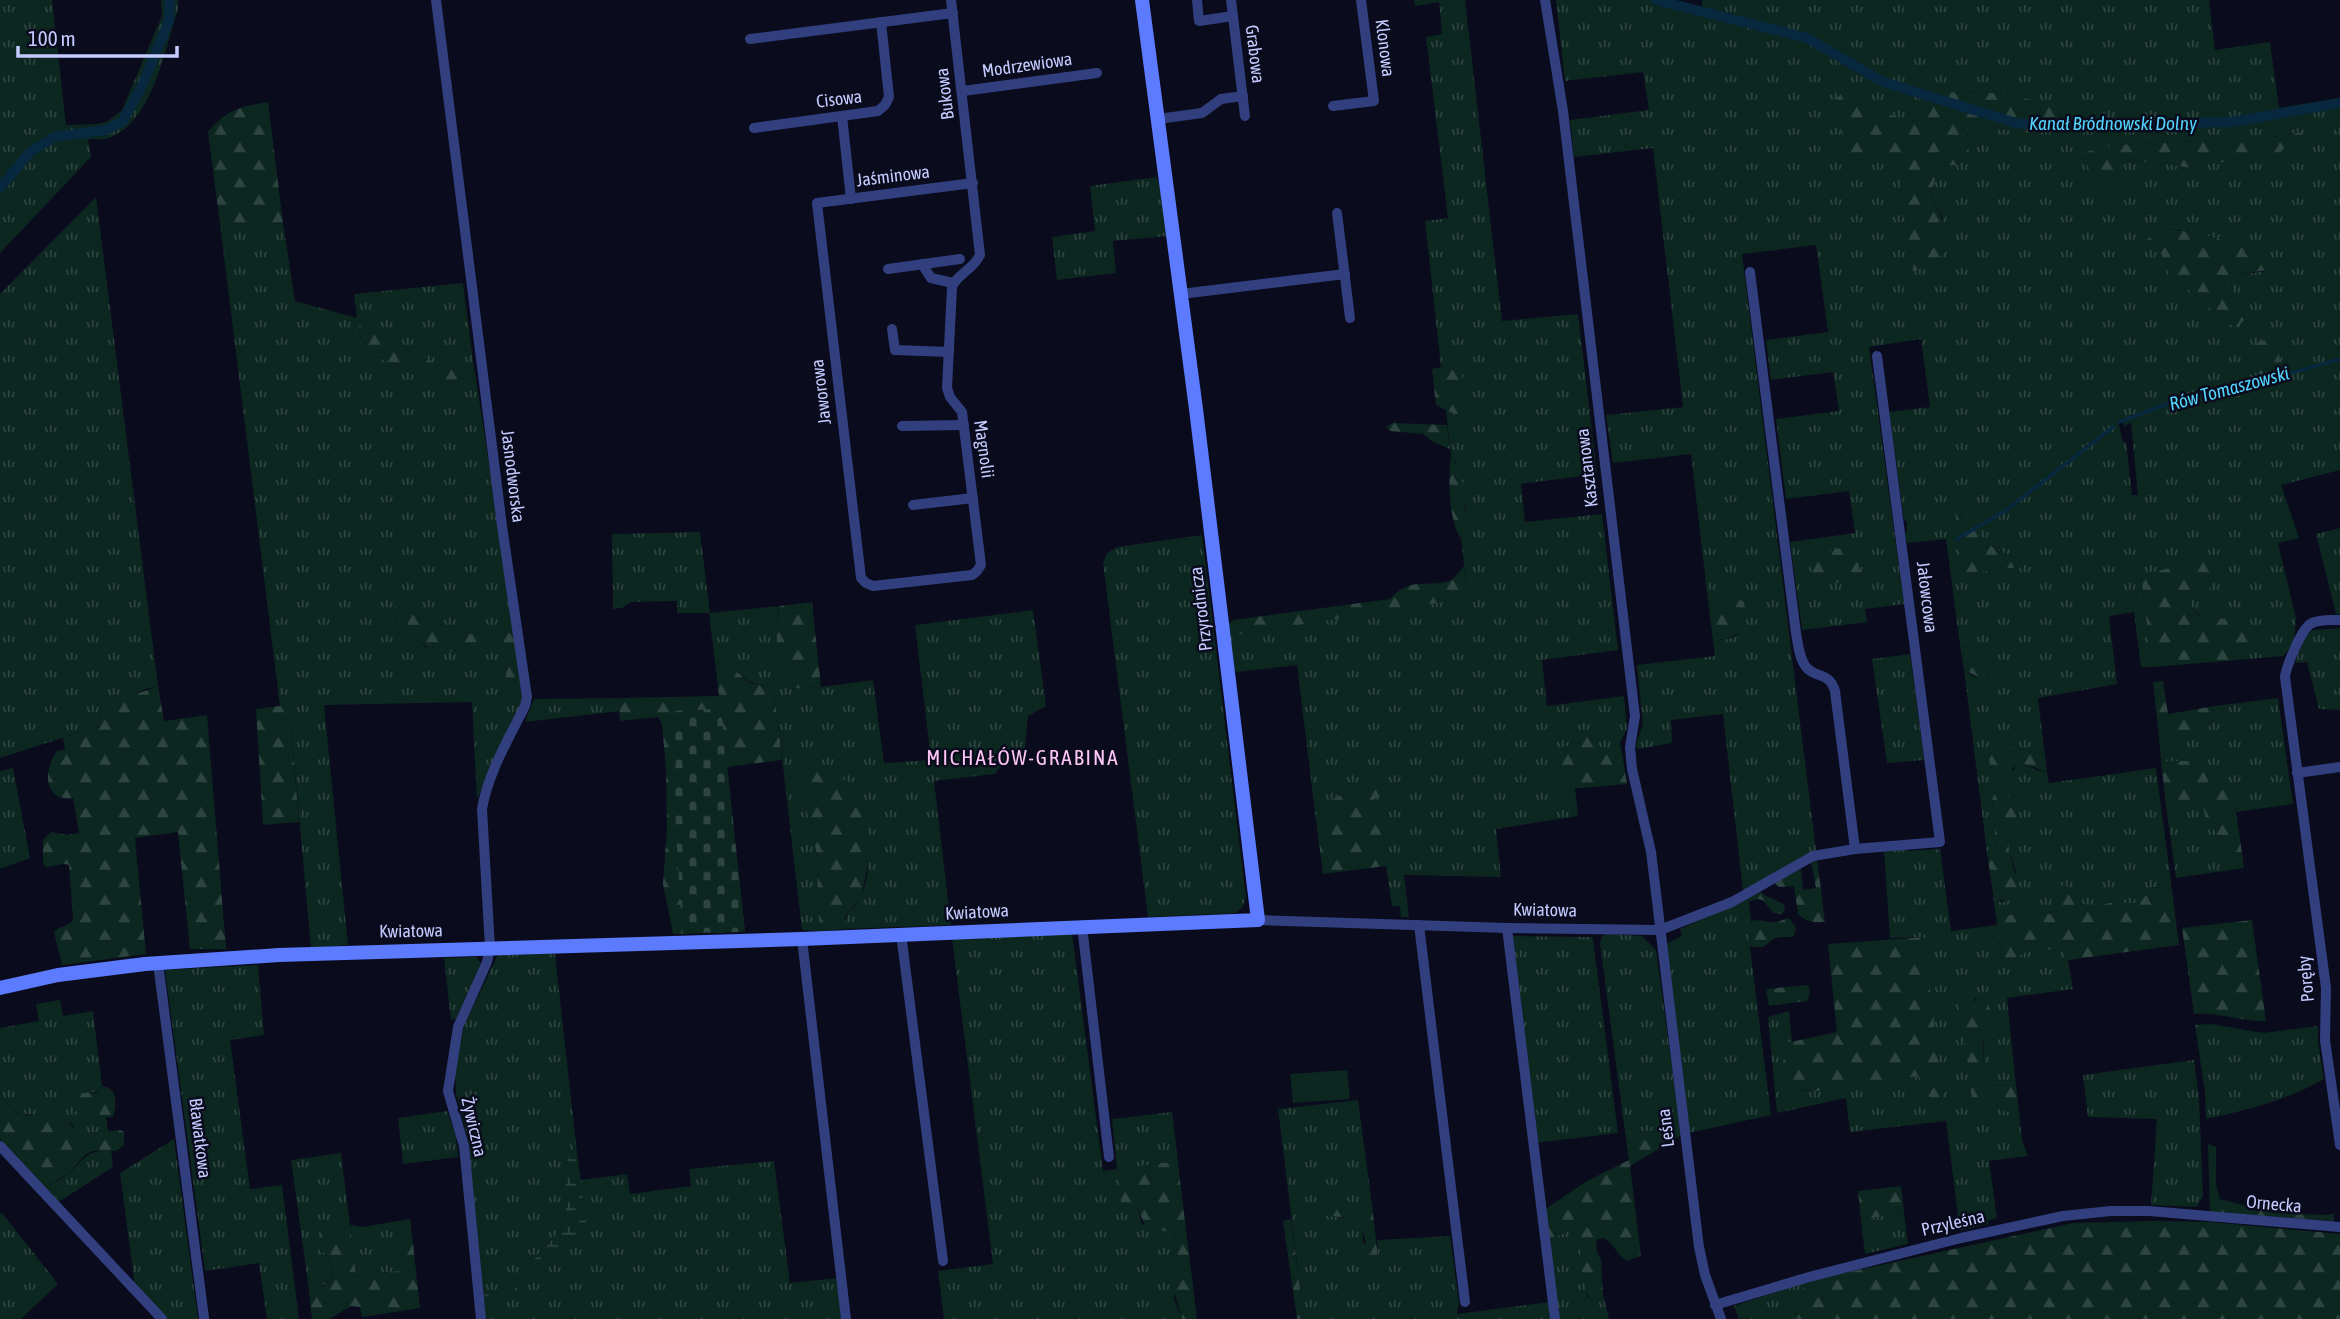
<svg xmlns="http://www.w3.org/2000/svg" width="2340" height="1319" viewBox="0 0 2340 1319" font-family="'Asap Condensed',sans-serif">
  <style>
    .grass { fill: url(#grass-tufts); fill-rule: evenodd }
    .forest { fill: url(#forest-firs) }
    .wetland { fill: url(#wetland-marsh) }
    .cemetery { fill: url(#cemetery-stones) }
    .pitch { fill: #0c2620 }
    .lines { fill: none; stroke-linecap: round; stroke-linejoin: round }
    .stream { stroke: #07283e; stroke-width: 3.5 }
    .canal { stroke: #07283e; stroke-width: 10 }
    .street { stroke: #313f7f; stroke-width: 10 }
    .secondary { stroke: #5c7bff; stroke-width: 14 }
    .labels { text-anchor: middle; stroke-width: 5; stroke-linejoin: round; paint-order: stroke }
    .street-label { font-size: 18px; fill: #c5cbff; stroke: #0a0b1c }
    .water-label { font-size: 19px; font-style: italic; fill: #53d5ff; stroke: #0a0b1c }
    .quarter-label { font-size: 21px; letter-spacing: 2px; fill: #ffc7f7; stroke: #0a0b1c }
  </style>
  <defs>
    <pattern id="grass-tufts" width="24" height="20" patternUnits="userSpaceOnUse" patternTransform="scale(1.75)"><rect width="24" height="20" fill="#0c2620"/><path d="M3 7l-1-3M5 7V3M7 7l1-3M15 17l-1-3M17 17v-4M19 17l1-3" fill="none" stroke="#2e4441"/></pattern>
    <pattern id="forest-firs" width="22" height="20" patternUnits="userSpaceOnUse" patternTransform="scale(1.75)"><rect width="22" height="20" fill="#0c2620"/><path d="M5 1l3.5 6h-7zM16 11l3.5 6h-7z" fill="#2e4441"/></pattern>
    <pattern id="wetland-marsh" width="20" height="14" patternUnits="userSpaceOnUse" patternTransform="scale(1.75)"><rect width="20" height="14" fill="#0c2620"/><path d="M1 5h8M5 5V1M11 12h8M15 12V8" fill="none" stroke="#2e4441"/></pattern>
    <pattern id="cemetery-stones" width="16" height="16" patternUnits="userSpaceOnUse" patternTransform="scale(1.75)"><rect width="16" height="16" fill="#0c2620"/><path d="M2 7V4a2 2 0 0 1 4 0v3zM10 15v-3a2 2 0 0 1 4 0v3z" fill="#2e4441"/></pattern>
  </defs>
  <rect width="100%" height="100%" fill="#0a0b1c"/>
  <g class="grass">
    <path d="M0 0H52L66 125 97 124 108 121 122 110 162 16 161 0H178V9C165 49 152 127 105 139 100 140 93 139 88 139L91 157 0 253Z"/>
    <path d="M1414 0H1465L1502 321 1578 314 1597 474 1521 484 1525 522 1602 514 1618 650 1542 660 1547 706 1624 696 1627 729 1620 743 1622 753 1604 750 1588 736 1573 737 1558 790 1575 788 1578 816 1496 829 1501 877 1404 875 1409 917H1401L1400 906H1392L1386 866 1381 845 1384 835 1381 813 1373 815 1367 807 1368 802 1372 800 1374 790 1339 796 1327 802 1323 820H1316L1297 665 1237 672 1234 670 1230 636 1468 597 1461 539 1464 535 1466 506 1456 462 1451 455 1446 409 1456 415H1462L1460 371 1441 367 1425 221 1448 218 1426 37 1442 34 1439 2 1415 6Z"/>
    <path d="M1556 0H1670L1702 8V0H2209L2215 50 2270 42 2279 108 2340 98V470L2281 485 2299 538 2278 543 2296 618 2294 644 2283 656 2227 661 2238 652 2192 608V596L2210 588 2141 575 2152 667H2141L2134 612 2109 616 2117 684 2038 698 2045 755 2014 747 1989 759 1993 770H2014L2016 765 2021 763 2037 770 2047 772 2049 783 2156 768 2172 890 2153 887 2139 903H2109L2094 908 2082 904 2066 886 2055 902V909L2049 914 2025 913 1996 917 1994 901 2004 902 2016 872 2008 849 2013 836 2003 791 1995 794 1992 799 1996 848 1987 853 1964 670 1974 677 1989 678V665L1969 647 1960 645 1946 539 1907 543 1905 534 1907 531V522L1904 520 1889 412 1930 407 1921 339 1869 347 1904 604 1865 609 1867 622 1802 630 1790 542 1855 533 1849 491 1786 499 1776 419 1839 411 1833 372 1771 380 1766 340 1828 332 1816 245 1742 254 1816 850 1743 891 1723 714 1671 720 1672 743 1638 749 1635 747 1643 724 1637 665 1715 656 1713 641C1731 638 1739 640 1745 621L1734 596 1708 601 1691 454 1613 463 1606 415 1683 407 1653 148 1574 157 1570 120 1649 110 1643 72 1565 81ZM1938 92 2002 93 2017 133 1966 118 1969 154 1957 165 1938 166 1931 197 1943 218 1913 271 1897 158 1873 157 1859 160 1890 115 1905 123C1923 119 1930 108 1938 92ZM2302 132 2274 157 2205 164 2201 170 2157 162 2118 161 2115 145 2267 138ZM2165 229 2187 231 2267 271 2237 275 2231 281 2232 292 2237 306 2223 320 2194 293 2171 280 2158 245 2148 239ZM2123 418 2124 427 2131 422 2138 495H2132L2126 442H2123L2118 421ZM1958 509C1969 516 1972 526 1980 536 1991 549 2005 554 2021 559V567L1966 573 1964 571 1955 512Z"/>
    <path d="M1156 177 1161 185 1168 236 1113 241 1116 273 1057 280 1052 237 1095 231 1090 186Z"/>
    <path d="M96 197 158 686 145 689 102 712 99 726 0 758V294Z"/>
    <path d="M283 223 295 301 357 318 354 294 463 283 474 368H445L359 326 362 352 441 380 476 379 515 633 468 634 454 628 428 621 395 606 398 633 420 642 425 647 451 652 465 645H517L519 654 506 668V699H525L477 799 472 702 324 705 348 945 311 948 289 707 280 706 221 232Z"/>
    <path d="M2340 528V614H2336L2316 534Z"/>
    <path d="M700 532 710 613 780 606 777 616 789 689 821 687 873 680 884 763 931 760 915 625 1033 610 1046 706 1028 716 1025 747 1006 759 995 774 934 781 951 925 844 929C845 908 855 912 861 896 875 865 865 833 863 802L801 776 805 806 813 829 818 866 817 898 820 931 802 930 774 689 748 681 731 666 715 662 709 613H677V601L631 602 622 608 613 609 612 534Z"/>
    <path d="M1202 535 1246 898 1242 908 1235 913 1148 917 1103 563 1107 553 1117 547Z"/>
    <path d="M2340 628V710L2319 709 2307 662 2295 663 2305 634 2313 630Z"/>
    <path d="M1910 654 1924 760 1887 763 1872 659Z"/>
    <path d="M619 698 620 711 525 722 534 699Z"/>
    <path d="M2278 698 2293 804 2236 812 2232 785 2209 786 2205 761H2161L2158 728C2166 730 2173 735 2180 737 2201 742 2214 725 2215 706Z"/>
    <path d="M13 768 30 858 0 869V771Z"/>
    <path d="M2202 801 2206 820 2222 839 2229 852 2242 853 2244 868 2176 878 2166 805Z"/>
    <path d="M1906 847 1907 851 1940 849 1951 931 1997 925 2003 966H2009C2027 945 2037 947 2063 952L2068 960 2073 989 2007 998 2016 1085 1983 1086 1981 1083 1984 1066V1045L1976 998 1972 1002 1974 1115 1994 1102 2005 1112H2019L2022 1140 2028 1156 1989 1161 1997 1218 1988 1220 1989 1224 1960 1231 1946 1121 1850 1132 1846 1098 1777 1113 1768 1017 1789 1011 1792 1042 1786 1043 1802 1091 1845 1088 1917 1076 1927 1093 1924 937 1890 938 1884 851Z"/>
    <path d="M1744 900 1771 1115 1689 1133 1666 944 1682 936 1680 929Z"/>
    <path d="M1072 933 1103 1171 1117 1169 1112 1119 1172 1112 1178 1161 1117 1170 1137 1207 1142 1224 1175 1233 1178 1262 1174 1299 1182 1319H944L938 1271 993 1264 952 938Z"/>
    <path d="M1606 934 1642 936 1656 950 1680 1125 1659 1131 1625 1132 1600 943 1602 937Z"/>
    <path d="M1511 936 1591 937 1593 939 1618 1133 1535 1143Z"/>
    <path d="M555 954 576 1143 566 1164V1211L561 1230 507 1289 483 1295 467 1136 456 1093 455 1072 464 1025 498 955Z"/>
    <path d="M477 957 481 964 456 1019 451 1020 444 958Z"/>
    <path d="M258 965 264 1035 230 1040 250 1189 282 1185 299 1319H267L259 1263 205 1271 165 970Z"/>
    <path d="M60 1000 63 1016 93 1011 102 1086 97 1092 86 1093 77 1111H86L106 1116 108 1131 84 1133 76 1130 72 1124 40 1115 21 1114 12 1110 0 1093V1028L39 1021 36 1004Z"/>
    <path d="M2211 1024 2263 1033 2318 1026V1042L2324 1079C2287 1100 2248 1110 2206 1119L2205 1093 2195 1025Z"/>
    <path d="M2194 1060 2199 1098 2203 1196 2197 1207 2151 1205 2157 1119 2088 1117 2083 1075Z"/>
    <path d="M1358 1100 1372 1205C1358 1207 1347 1199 1333 1199L1324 1215 1356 1220 1362 1227 1363 1242 1378 1256 1377 1240 1450 1236 1459 1303 1457 1314 1550 1302 1552 1319H1304L1278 1109Z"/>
    <path d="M447 1111 456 1136 458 1157 403 1164 398 1118Z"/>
    <path d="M174 1139 198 1319H166L135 1286 120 1173Z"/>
    <path d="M111 1150 113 1167 57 1203 45 1188C53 1183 62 1179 69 1173 88 1157 82 1152 111 1150Z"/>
    <path d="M341 1153 350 1225 363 1227 410 1219 413 1243 397 1246 399 1271 356 1276 350 1226 320 1230V1249C334 1261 340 1275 321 1286L314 1282 308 1283 291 1160Z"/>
    <path d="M774 1161 790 1283 837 1278 842 1319H486L484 1301 507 1296 585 1226 580 1180 627 1174 630 1194 691 1186 689 1169Z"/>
    <path d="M1904 1212 1908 1244 1865 1254 1861 1220Z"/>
    <path d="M2 1213 58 1284 21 1319H0V1215Z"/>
    <path d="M1575 1229 1579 1232 1587 1296 1592 1300 1603 1295 1609 1319H1557L1547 1240Z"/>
    <path d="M1808 1281 1797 1299 1795 1317 1793 1319H1739L1734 1306Z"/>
  </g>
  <g class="forest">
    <path d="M1938 92 2002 93 2074 110 2072 130 2017 133 1966 118 1969 154 1957 165 1938 166 1931 197C1945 223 1951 236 1938 264L1913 271 1897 159C1879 157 1862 160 1845 160L1837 97 1852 93 1906 123C1923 119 1930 108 1938 92Z"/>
    <path d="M268 102 283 223 221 232 208 132C227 109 240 107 268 102Z"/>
    <path d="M2304 132 2274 157 2206 164 2201 170 2157 162 2119 161 2116 187 2098 189 2082 153 2114 145 2267 138Z"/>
    <path d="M2165 229 2199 233 2268 254 2272 260 2273 269 2237 275 2231 281C2232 297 2237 306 2248 316L2236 328 2223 320 2194 293 2171 280 2158 245 2147 239Z"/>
    <path d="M359 325 445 368H474L476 379 441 380 362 352Z"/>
    <path d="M2264 340 2279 347 2280 374 2260 379 2254 358 2256 344Z"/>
    <path d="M1441 367 1460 371 1464 383 1466 411 1462 415 1455 414 1436 405 1432 369Z"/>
    <path d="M1392 423 1447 425 1450 449 1433 442 1423 434 1390 431 1386 427Z"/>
    <path d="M1451 455C1466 478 1467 509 1464 535L1461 539C1448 519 1448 478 1451 455Z"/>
    <path d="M1958 509C1969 512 1972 525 1979 533 1989 548 2004 555 2021 559L2022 567 1966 573 1964 571 1955 512Z"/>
    <path d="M1848 547 1857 549 1861 579 1813 586C1805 555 1822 551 1848 547Z"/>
    <path d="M2215 557 2218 576 2210 588 2192 596V608L2199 616 2233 620 2253 626 2252 649 2238 652 2227 661 2152 667 2141 575Z"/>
    <path d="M1464 566 1468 598 1230 636 1228 624 1233 620 1390 599C1412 575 1426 589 1452 580Z"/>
    <path d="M1734 596 1744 602C1749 632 1740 637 1713 641L1708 601Z"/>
    <path d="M812 602 821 687 789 689C778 665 773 631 780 606Z"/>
    <path d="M395 606 428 621 454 628 468 634 515 633 517 645H465L451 652H434L420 642 398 633Z"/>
    <path d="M1960 645 1969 647 1989 665 1990 673 1986 681 1964 670Z"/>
    <path d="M519 654 525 699 506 700 505 680 508 661Z"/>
    <path d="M715 662 731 666 748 682 774 689 782 760 727 767 745 932 673 934 663 884 667 828 666 770 662 724 658 717 620 721 619 698 719 696Z"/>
    <path d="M2163 681 2168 714 2215 706C2214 725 2201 742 2180 737 2173 735 2166 730 2158 728L2153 682Z"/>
    <path d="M158 686 164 721 207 715 226 949H190L178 832 135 838 146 954 62 965 54 932C59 926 67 927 73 920L69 865 64 864 47 867 43 864V840L51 832 67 835 79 833 73 798C43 802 43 770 57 751L65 749 63 738 99 726 102 712 112 703Z"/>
    <path d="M280 706 289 707 299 822 263 825 256 709Z"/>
    <path d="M1578 733 1588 736 1604 750 1622 753 1627 784 1558 790 1553 749 1571 745 1573 737Z"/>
    <path d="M2004 747H2014L2045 755 2047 772 2021 763 2016 765 2007 775H2000L1990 766 1989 759 1995 750Z"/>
    <path d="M2161 761H2205L2209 786 2232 785 2242 853 2229 852 2224 849 2222 839 2206 821 2202 801 2166 805Z"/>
    <path d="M810 764 858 786 863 802 870 855 861 898 845 917 844 929 820 931 817 898 818 866 813 829 805 806 802 790 801 776Z"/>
    <path d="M1379 789 1377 798 1368 802 1367 807 1373 815 1388 811 1391 834 1384 835 1381 845 1386 866 1323 874 1316 820H1323L1327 802 1339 796Z"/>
    <path d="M2003 791C2018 798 2019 821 2013 836 2011 842 2008 844 2009 851 2012 868 2021 881 2015 900L1994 901 1987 853 1996 848 1992 799 1995 793Z"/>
    <path d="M1817 858 1825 922C1814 923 1806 922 1798 914L1794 886 1779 887 1774 883 1801 869 1803 890 1816 888 1811 861Z"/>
    <path d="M2061 885 2066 886 2082 904 2094 908 2109 903H2139L2153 887 2172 890 2179 945 2068 960 2063 952C2038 947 2026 946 2009 966H2003L1996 917 2025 913 2050 914 2055 909 2056 889Z"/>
    <path d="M1761 891 1764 895 1784 904 1785 910 1781 914 1773 913 1764 901 1759 899 1749 901 1751 921C1761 919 1764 922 1773 922 1779 923 1783 919 1789 918L1796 928 1794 936C1788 938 1782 936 1776 938 1763 944 1769 950 1749 946L1744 900Z"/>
    <path d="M2252 920 2266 1021C2241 1022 2216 1011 2194 1014L2182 928Z"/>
    <path d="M1924 937 1944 1106C1929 1105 1924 1087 1917 1076 1877 1082 1830 1097 1790 1088L1782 1070 1786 1043 1837 1032 1828 944Z"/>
    <path d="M1808 985 1810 993 1807 1001 1769 1006 1766 989Z"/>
    <path d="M1982 997 1988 1003 1993 1021 1983 1039 1984 1066 1981 1083 1983 1086 2016 1085 2019 1112H2005L1994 1102 1974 1116 1960 1001 1972 1002Z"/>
    <path d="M102 1086C118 1088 117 1105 113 1117 100 1118 91 1110 77 1112L72 1107 74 1097 81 1093H97Z"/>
    <path d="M0 1093C5 1098 8 1107 14 1111 22 1117 38 1116 47 1112L64 1119 76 1130 84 1133 120 1130 124 1132V1145L116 1151H93L86 1154 69 1173 45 1188 0 1139Z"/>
    <path d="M1680 1125 1682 1135 1630 1166 1641 1256 1627 1261C1616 1255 1615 1243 1603 1238L1597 1239 1596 1248 1601 1260 1603 1295 1592 1300C1580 1290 1581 1249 1579 1232L1575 1229 1547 1240 1544 1210 1587 1181 1629 1160 1625 1132 1659 1131Z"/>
    <path d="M2208 1144 2216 1147V1185L2220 1199 2273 1213 2329 1215 2334 1213 2333 1221 2210 1212Z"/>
    <path d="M1178 1161 1179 1172 1197 1319H1182L1172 1284V1278L1178 1262 1175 1233 1146 1228 1137 1207 1122 1209 1117 1169Z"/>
    <path d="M1901 1186 1904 1212 1861 1220 1858 1191Z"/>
    <path d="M1333 1199C1347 1199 1358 1207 1372 1205L1378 1257 1369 1254C1365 1245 1365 1234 1361 1227 1355 1216 1334 1217 1323 1215L1324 1204Z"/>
    <path d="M1291 1219 1304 1319H1297L1283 1221Z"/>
    <path d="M2155 1221 2210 1222 2340 1234V1319H1793L1795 1317 1797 1299 1808 1281 2073 1223Z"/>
    <path d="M337 1225H350L356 1276 399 1271 397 1245 413 1243 420 1308 362 1317 360 1307 351 1306 329 1319H312L308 1283 314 1282 322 1286C340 1275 334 1260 320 1249L319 1230Z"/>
  </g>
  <path class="wetland" d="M576 1143 586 1225 517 1290 507 1296 484 1301 483 1295 507 1289 561 1230 566 1211V1164Z"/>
  <path class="cemetery" d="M721 709 745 932 682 933 669 711Z"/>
  <path class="pitch" d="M1347 1070 1350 1099 1293 1103 1290 1074Z"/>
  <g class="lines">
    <g class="stream">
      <path d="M2119 422 2180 399 2284 375 2340 359"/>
      <path d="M1957 539 2005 511 2113 427"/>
    </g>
    <g class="canal">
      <path d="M1656 0 1807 38 1883 82 2016 123 2048 126 2231 122 2340 103"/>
      <path d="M0 188 30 152 54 137 106 130 122 122 142 86 169 21 170 0"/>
    </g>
    <g class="street">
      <path d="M436 0 502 526 527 697 525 706C509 738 488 773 482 809L490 948 487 962 458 1027 448 1091 464 1146 481 1319"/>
      <path d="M951 0 980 255C973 270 957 274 952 287L947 388 950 397 962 412 981 565 977 571 972 575 873 586 866 583 861 578 817 203 973 183"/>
      <path d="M1197 0 1199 21 1233 16"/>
      <path d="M1231 0 1245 116"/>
      <path d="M1545 0 1563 111 1635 716 1630 747 1632 769 1651 852 1699 1247 1705 1275 1721 1319"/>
      <path d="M750 39 953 13"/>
      <path d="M963 91 1097 73"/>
      <path d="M1333 106 1374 101 1361 0"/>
      <path d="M842 116 851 199"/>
      <path d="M1158 119 1202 113 1221 99 1243 96"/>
      <path d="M754 128 878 111 885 105 889 97 881 22"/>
      <path d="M1337 213 1350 318"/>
      <path d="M922 264 931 278 953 283"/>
      <path d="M888 269 960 259"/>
      <path d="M1750 272 1796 633C1798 644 1799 658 1806 667 1816 679 1829 671 1835 691L1855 849"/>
      <path d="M1181 294 1345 274"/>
      <path d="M892 329 895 350 949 352"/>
      <path d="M902 426 964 425"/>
      <path d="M913 505 973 498"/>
      <path d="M2340 620C2331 620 2320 619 2312 623 2302 627 2286 667 2285 677L2326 988 2325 1040 2340 1145"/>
      <path d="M2297 773 2340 767"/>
      <path d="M1258 920 1507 928 1660 930 1732 902 1813 856 1855 849 1940 842 1877 356"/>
      <path d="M1419 925 1465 1302"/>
      <path d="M1082 926 1109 1157"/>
      <path d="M1507 928 1555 1319"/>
      <path d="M901 934 943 1261"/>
      <path d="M802 939 846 1319"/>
      <path d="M158 963 204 1318"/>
      <path d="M0 1146 162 1319"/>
      <path d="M1715 1305 1809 1277 1961 1238 2063 1216 2111 1211H2149L2340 1227"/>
    </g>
    <path class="secondary" d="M0 988 58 975 145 964 279 955 802 939 1258 920 1196 409 1142 0"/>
  </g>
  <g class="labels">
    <g class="street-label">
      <text transform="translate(1385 48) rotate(83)" y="6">Klonowa</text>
      <text transform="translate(1255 54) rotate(83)" y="6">Grabowa</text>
      <text transform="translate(1027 65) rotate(-8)" y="6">Modrzewiowa</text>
      <text transform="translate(945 94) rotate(-97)" y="6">Bukowa</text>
      <text transform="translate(839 99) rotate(-7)" y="6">Cisowa</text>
      <text transform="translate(893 176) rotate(-7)" y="6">Jaśminowa</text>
      <text transform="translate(821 392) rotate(-97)" y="6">Jaworowa</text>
      <text transform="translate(984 449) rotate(82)" y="6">Magnolii</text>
      <text transform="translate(1587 468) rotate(-97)" y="6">Kasztanowa</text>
      <text transform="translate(513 476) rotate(83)" y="6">Jasnodworska</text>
      <text transform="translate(1927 597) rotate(83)" y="6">Jałowcowa</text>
      <text transform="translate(1201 609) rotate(-97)" y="6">Przyrodnicza</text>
      <text transform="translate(1545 910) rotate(1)" y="6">Kwiatowa</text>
      <text transform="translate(977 912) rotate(-3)" y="6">Kwiatowa</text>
      <text transform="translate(411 931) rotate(-1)" y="6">Kwiatowa</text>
      <text transform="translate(2306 979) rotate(-95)" y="6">Poręby</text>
      <text transform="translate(474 1127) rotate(77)" y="6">Żywiczna</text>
      <text transform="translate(1666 1128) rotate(-97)" y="6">Leśna</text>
      <text transform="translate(200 1138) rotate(83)" y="6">Bławatkowa</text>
      <text transform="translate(2274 1204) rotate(5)" y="6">Ornecka</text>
      <text transform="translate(1953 1223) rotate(-13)" y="6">Przyleśna</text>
    </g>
    <g class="water-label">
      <text x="2113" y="130">Kanał Bródnowski Dolny</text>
      <text transform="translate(2229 388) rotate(-15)" y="7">Rów Tomaszowski</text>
    </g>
    <g class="quarter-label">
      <text x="1023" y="765">MICHAŁÓW-GRABINA</text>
    </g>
  </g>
  <path d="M18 46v10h159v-10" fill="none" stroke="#c5cbff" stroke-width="3.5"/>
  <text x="28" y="46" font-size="21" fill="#c5cbff" stroke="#0a0b1c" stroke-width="5" paint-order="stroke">100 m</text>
</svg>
